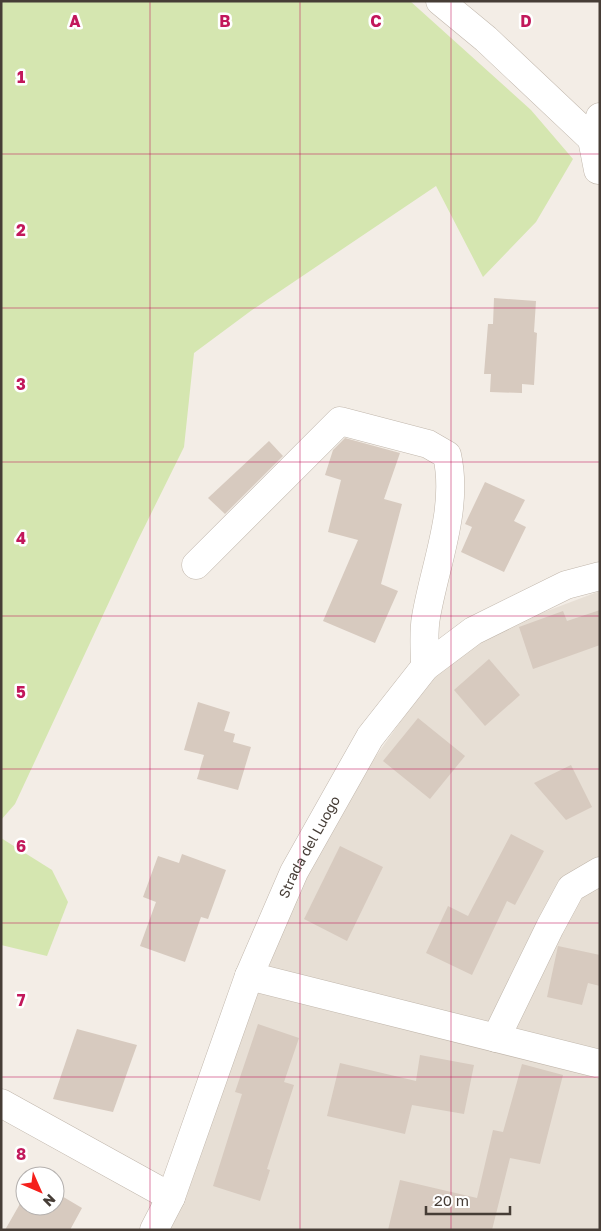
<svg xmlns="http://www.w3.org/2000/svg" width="601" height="1231" viewBox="0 0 601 1231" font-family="'Golos Text',sans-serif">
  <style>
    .residential { fill: #e7dfd5 }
    .green { fill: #d5e6b0 }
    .building { fill: #d7cabf }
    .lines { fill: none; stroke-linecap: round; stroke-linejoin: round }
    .minor-casing { stroke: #c1b7ac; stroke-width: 29 }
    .minor { stroke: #fff; stroke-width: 28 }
    .grid { fill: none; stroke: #c2185b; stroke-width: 1; stroke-opacity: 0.55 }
    .labels { text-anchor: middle; stroke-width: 5; stroke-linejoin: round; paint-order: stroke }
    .street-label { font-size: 14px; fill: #463d36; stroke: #fff }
    .grid-label { font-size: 16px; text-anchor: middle; font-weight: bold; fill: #c2185b; stroke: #fff; stroke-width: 5; stroke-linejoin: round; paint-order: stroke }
  </style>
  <rect width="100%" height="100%" fill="#f3ede6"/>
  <path class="residential" d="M600 591V1230H153L294 872 454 646Z"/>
  <g class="green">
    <path d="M1 1H410L531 110 573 159 536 222 483 277 436 186 252 310 194 353 184 447 137 542 15 804 1 820Z"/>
    <path d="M1 838 52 870 68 902 47 956 1 945Z"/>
  </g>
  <g class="building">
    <path d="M494 298 536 301 534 332 537 333 534 385 522 384V393L490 392 491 374H484L488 324H493Z"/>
    <path d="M345 438 400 453 384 499 402 504 381 584 398 591 375 643 323 621 358 540 328 532 341 480 325 475 333 450Z"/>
    <path d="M269 441 283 456 225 514 208 498Z"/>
    <path d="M485 482 525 500 514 521 526 527 504 572 461 552 472 527 465 524Z"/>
    <path d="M600 610V645L533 669 519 627 563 611 567 621Z"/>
    <path d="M489 659 520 695 485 726 454 690Z"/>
    <path d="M198 702 230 712 224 731 235 734 233 742 251 747 238 790 197 779 204 755 184 750Z"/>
    <path d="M418 718 465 756 430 799 383 761Z"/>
    <path d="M571 765 592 807 566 820 534 783Z"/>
    <path d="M511 834 544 851 515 905 507 901 472 975 426 953 448 906 468 916Z"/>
    <path d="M340 846 383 867 347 941 304 919Z"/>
    <path d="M182 854 226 870 208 919 201 917 185 962 140 946 156 902 143 897 158 856 179 863Z"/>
    <path d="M558 946 600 955V986L588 983 582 1005 547 997Z"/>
    <path d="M258 1024 299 1038 284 1082 294 1085 267 1169 270 1170 260 1201 213 1186 242 1094 235 1092Z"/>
    <path d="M77 1029 137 1045 113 1112 53 1099Z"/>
    <path d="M420 1055 474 1065 464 1114 412 1105 405 1134 327 1116 340 1063 416 1081Z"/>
    <path d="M522 1064 563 1075 540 1164 510 1158 492 1230H388L400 1180 477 1198 493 1130 503 1132Z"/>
    <path d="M55 1192 82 1208 70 1230H5L25 1195V1206H55Z"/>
  </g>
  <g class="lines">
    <defs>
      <g id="minor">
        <path d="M440 1 486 39 592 139"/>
        <path d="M598 170 592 139 600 117"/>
        <path d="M196 565 340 421 428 444 447 455C459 509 435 564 426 617 423 633 425 651 425 667"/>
        <path d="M249 976 600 1064"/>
        <path d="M496 1038 550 927 571 888 600 871"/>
        <path d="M1 1103 171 1197"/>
        <path id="s1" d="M154 1230 171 1197 249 976 294 872 370 737 425 667 473 631 566 585 600 576"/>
      </g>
    </defs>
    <use href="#minor" class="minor-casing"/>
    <use href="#minor" class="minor"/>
  </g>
  <path class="grid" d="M150 1V1230M300 1V1230M451 1V1230M1 154H600M1 308H600M1 462H600M1 616H600M1 769H600M1 923H600M1 1077H600"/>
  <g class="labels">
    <g class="street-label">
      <text dy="5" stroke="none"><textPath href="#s1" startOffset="414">Strada del Luogo</textPath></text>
    </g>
  </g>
  <g class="grid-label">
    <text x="75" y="27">A</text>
    <text x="225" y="27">B</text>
    <text x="376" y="27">C</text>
    <text x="526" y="27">D</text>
    <text x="21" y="83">1</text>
    <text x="21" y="236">2</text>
    <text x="21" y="390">3</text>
    <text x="21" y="544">4</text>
    <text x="21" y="698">5</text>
    <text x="21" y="852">6</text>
    <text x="21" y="1006">7</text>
    <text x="21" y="1160">8</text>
  </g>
  <rect width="601" height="1231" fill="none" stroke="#463d36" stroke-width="5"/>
  <g transform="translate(40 1191) rotate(135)"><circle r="24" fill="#ffffff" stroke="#b5b1af"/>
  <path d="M0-4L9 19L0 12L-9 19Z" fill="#f51f1b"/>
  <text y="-8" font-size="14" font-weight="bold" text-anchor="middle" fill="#463d36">N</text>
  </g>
  <path d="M426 1206v8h84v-8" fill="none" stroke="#463d36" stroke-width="2.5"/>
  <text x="434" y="1206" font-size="15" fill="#463d36" stroke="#ffffff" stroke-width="4" paint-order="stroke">20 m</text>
</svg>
